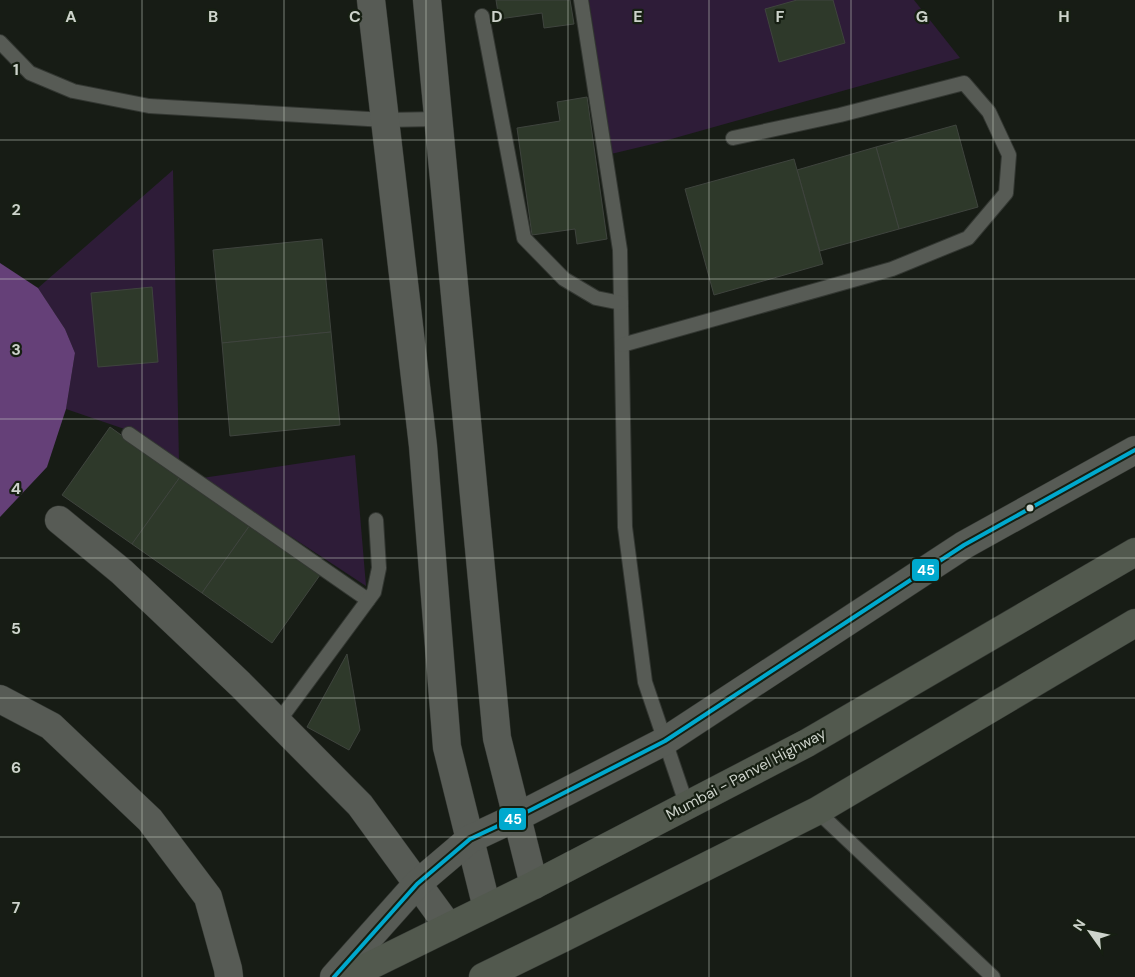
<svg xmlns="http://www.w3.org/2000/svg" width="1135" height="977" viewBox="0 0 1135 977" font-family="'DM Sans',sans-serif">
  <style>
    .green { fill: #2e1c38 }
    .water { fill: #654078 }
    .building { fill: #2e392a; stroke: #3f443e }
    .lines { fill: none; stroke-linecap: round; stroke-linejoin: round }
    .service-casing { stroke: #333732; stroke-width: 16 }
    .minor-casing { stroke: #333732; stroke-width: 29 }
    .tertiary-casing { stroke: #333732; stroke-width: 29 }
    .trunk-casing { stroke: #333732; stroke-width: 29 }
    .service { stroke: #575b55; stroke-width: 14 }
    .minor { stroke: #575b55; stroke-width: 28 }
    .tertiary { stroke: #575b55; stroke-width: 28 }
    .trunk { stroke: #52594e; stroke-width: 28 }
    .bus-1-casing { stroke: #161f12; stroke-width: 8 }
    .bus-1 { stroke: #00a9ce; stroke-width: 4 }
    .grid { fill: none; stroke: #cdd3cb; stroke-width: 1; stroke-opacity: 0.55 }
    .bus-dot { fill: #cdd3cb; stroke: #161f12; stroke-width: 2 }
    .labels { text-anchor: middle; stroke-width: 4.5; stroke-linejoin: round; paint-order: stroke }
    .street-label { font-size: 15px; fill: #cdd3cb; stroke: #161f12 }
    .grid-label { font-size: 16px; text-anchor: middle; font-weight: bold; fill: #cdd3cb; stroke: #161f12; stroke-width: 4.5; stroke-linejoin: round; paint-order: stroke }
    .line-badge { stroke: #161f12; stroke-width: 2 }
    .badge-label { font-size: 14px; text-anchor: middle; font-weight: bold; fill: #fff }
  </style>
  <rect width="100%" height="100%" fill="#171c15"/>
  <g class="green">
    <path d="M589 0H914L960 58 657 143 611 154Z"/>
    <path d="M173 170 179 462 139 434 66 409 75 353 65 329 38 288Z"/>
    <path d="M355 455 366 586 202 478Z"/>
  </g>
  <path class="water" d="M0 263 38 288 65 329 75 353 66 409 47 467 0 517Z"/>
  <g class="building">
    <path d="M496 0H570L574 24 544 28 542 13 499 19Z"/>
    <path d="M797 0H833L845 43 779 62 765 9Z"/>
    <path d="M587 97 607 239 577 244 575 229 532 235 517 128 560 121 557 102Z"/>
    <path d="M956 125 978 207 899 229 876 147Z"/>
    <path d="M876 147 899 229 820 251 797 170Z"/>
    <path d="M794 159 823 264 714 295 685 189Z"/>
    <path d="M322 239 331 332 222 343 213 250Z"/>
    <path d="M152 287 158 362 98 367 91 293Z"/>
    <path d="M331 332 340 425 230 436 222 343Z"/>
    <path d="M110 427 180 477 132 544 62 495Z"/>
    <path d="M180 477 250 525 202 593 132 544Z"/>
    <path d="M250 525 320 575 272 643 202 593Z"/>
    <path d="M347 654 360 730 349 750 307 727Z"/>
  </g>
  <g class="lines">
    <defs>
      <g id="service">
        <path d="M581 0 620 250 625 527 645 682 687 806"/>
        <path d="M482 16 524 238 564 279 596 298 621 303"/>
        <path d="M0 42 30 73 73 91 149 106 385 120 438 119"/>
        <path d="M622 345 892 269 968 238 1006 193 1009 155 989 112 964 83 840 115 733 138"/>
        <path d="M129 434 368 600"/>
        <path d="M278 722 374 592 379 568 376 520"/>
        <path d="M817 811 993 977"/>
      </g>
      <g id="minor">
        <path d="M371 0 423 446 447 747 487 908"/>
        <path d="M427 0 497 738 534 885"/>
        <path d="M59 520 122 572 240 684 360 805 449 927"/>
        <path d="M0 699 51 726 150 820 208 897 228 969 229 977"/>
      </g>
      <path id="tertiary" d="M334 977 417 884 470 839 517 817 665 741 964 545 1135 450"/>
      <g id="trunk">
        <path d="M347 977 534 885 807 743 1135 552"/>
        <path d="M483 977 561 939 817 811 1135 623"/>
      </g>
    </defs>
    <use href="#service" class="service-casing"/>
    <use href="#minor" class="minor-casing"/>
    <use href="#tertiary" class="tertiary-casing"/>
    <use href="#trunk" class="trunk-casing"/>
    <use href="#service" class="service"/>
    <use href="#minor" class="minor"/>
    <use href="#tertiary" class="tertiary"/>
    <use href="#trunk" class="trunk"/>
    <defs>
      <path id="bus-1" d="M334 977 417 884 470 839 517 817 665 741 964 545 1135 450"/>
    </defs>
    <use href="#bus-1" class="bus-1-casing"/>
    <use href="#bus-1" class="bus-1"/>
  </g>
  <path class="grid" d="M142 0V977M284 0V977M426 0V977M568 0V977M709 0V977M851 0V977M993 0V977M0 140H1135M0 279H1135M0 419H1135M0 558H1135M0 698H1135M0 837H1135"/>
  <circle class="bus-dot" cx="1030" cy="508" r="4.5"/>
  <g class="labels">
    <g class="street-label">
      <text transform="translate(746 774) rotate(-28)" y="5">Mumbai - Panvel Highway</text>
    </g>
  </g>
  <g class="grid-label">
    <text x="71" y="22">A</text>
    <text x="213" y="22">B</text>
    <text x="355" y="22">C</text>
    <text x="497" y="22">D</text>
    <text x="638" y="22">E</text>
    <text x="780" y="22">F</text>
    <text x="922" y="22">G</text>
    <text x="1064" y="22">H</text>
    <text x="16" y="75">1</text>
    <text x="16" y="215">2</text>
    <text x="16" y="355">3</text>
    <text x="16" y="494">4</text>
    <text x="16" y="634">5</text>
    <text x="16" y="773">6</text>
    <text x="16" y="913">7</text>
  </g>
  <g class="line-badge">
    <rect x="911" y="558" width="29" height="24" rx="5" fill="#00a9ce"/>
    <rect x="498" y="807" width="29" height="24" rx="5" fill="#00a9ce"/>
  </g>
  <g class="badge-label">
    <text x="926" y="575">45</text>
    <text x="513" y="824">45</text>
  </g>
  <g transform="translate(1090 932) rotate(303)" stroke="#161f12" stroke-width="4" paint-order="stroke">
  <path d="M0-4L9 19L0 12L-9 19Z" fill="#cdd3cb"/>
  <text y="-8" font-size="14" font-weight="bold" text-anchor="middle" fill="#cdd3cb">N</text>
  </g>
</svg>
